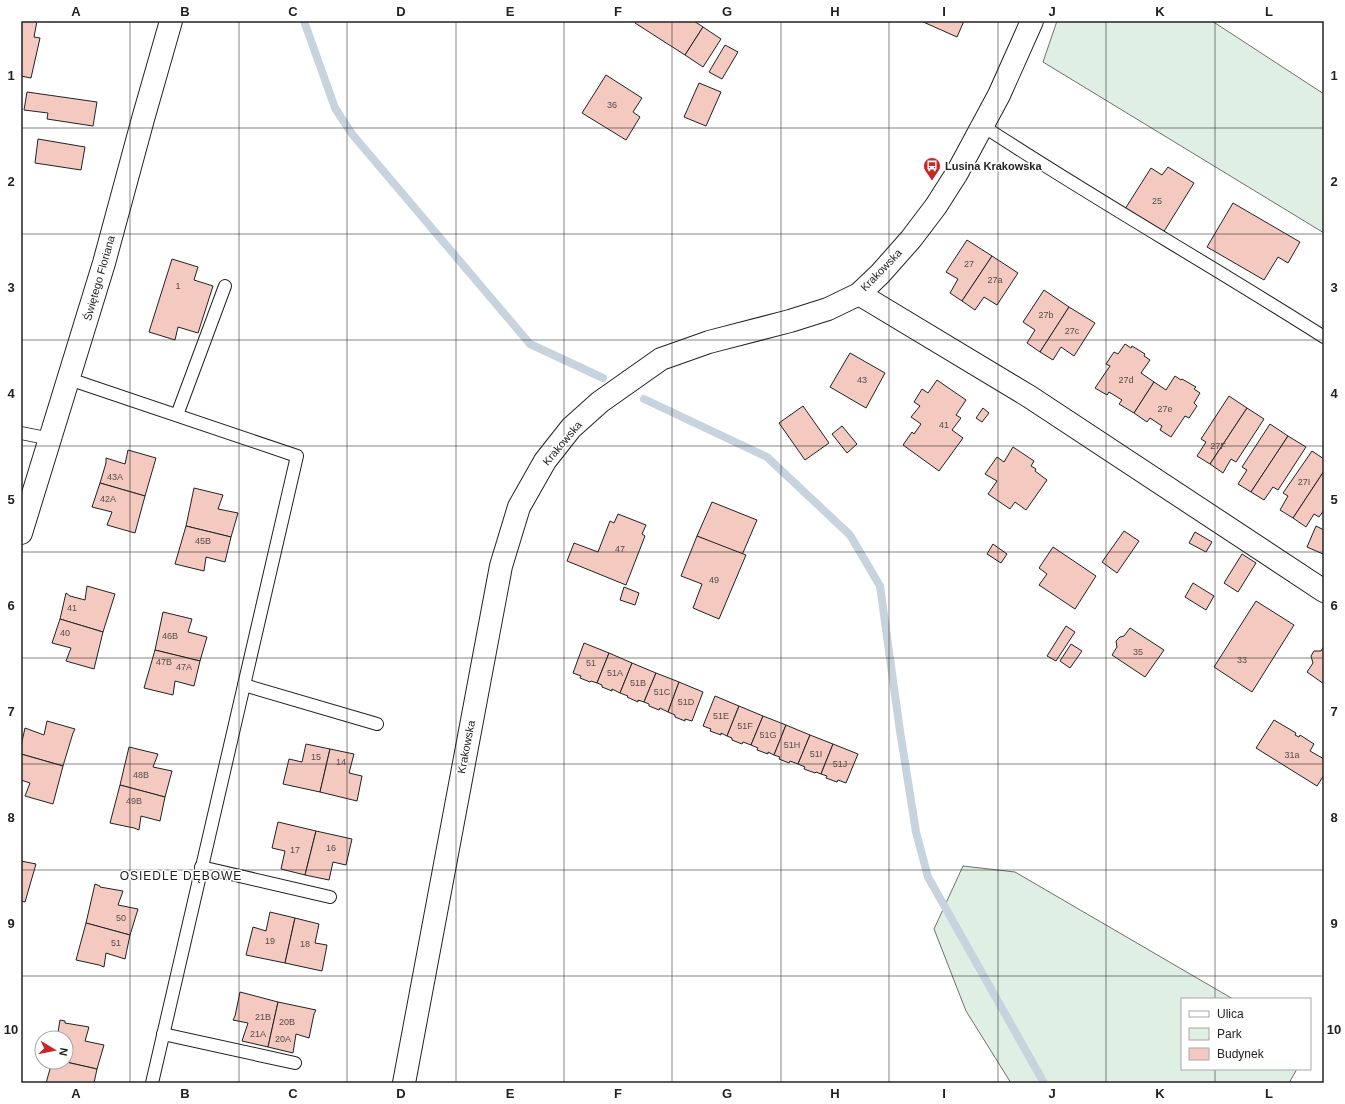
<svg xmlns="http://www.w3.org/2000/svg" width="1345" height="1104" viewBox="0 0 1345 1104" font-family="Arial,sans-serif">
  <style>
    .green { fill: #e0efe3; stroke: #6f6f6f }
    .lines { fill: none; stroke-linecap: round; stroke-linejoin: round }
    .stream { stroke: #c7d3dd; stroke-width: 8 }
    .building { fill: #f3c9c0; stroke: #222 }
    .lane-casing { stroke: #222; stroke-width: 14 }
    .street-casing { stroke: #222; stroke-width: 24 }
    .secondary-casing { stroke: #222; stroke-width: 24 }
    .lane { stroke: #fff; stroke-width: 12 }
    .street { stroke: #fff; stroke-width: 22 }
    .secondary { stroke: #fff; stroke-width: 22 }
    .grid { fill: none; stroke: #222; stroke-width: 1; stroke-opacity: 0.55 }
    .labels { text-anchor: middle; stroke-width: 3; stroke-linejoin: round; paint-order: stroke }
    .number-label { font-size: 9px; fill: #564c4a }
    .poi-label { font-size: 11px; font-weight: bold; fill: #222; stroke: #fff; text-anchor: start }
    .street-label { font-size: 11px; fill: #222; stroke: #fff }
    .neighbourhood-label { font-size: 12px; letter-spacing: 1px; fill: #222; stroke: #fff }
    .neatline { fill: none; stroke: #222; stroke-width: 1.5 }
    .grid-label { font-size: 13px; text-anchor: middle; font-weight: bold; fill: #222 }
  </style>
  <rect width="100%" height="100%" fill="#fff"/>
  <g class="green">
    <path d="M1057 21H1212L1324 94V233L1043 62Z"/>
    <path d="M963 866 1015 872 1233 999H1182V1069H1297L1289 1083H1011L966 1011 934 929Z"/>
  </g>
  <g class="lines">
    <g class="stream">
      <path d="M304 21 335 108 352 134 530 344 603 378"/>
      <path d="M644 399 767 457 850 535 880 586 900 731 916 832 928 877 1044 1083"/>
    </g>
  </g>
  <g class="building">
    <path d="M21 21H37L34 37 40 38 31 78 21 76Z"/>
    <path d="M636 21H694L703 27 685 55 635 23Z"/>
    <path d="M921 21H964L957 37Z"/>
    <path d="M703 27 721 39 703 67 685 55Z"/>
    <path d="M725 45 738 52 722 79 709 72Z"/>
    <path d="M606 75 642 98 633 112 640 117 626 140 582 113Z"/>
    <path d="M699 83 721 92 706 126 684 117Z"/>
    <path d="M27 92 97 102 93 126 47 119 48 113 24 110Z"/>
    <path d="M38 139 85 147 81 170 35 163Z"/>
    <path d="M1168 167 1194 183 1163 233 1125 209 1151 168 1162 175Z"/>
    <path d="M1233 203 1300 242 1288 263 1278 257 1264 280 1207 247Z"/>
    <path d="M967 240 992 256 962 301 950 293 958 279 946 272Z"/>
    <path d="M992 256 1018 273 997 305 984 297 975 310 962 301Z"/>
    <path d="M172 259 198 267 194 280 213 286 198 333 178 327 175 340 149 332Z"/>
    <path d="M1044 290 1069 307 1040 352 1027 343 1035 330 1023 322Z"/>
    <path d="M1069 307 1095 323 1074 356 1061 347 1053 360 1040 352Z"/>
    <path d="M1125 344 1131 348 1132 346 1145 354 1144 356 1150 360 1141 373 1154 382 1134 413 1119 404 1122 400 1109 392 1107 395 1095 388 1110 366 1106 364 1114 352 1118 354Z"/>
    <path d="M850 353 885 373 866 408 830 387Z"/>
    <path d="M1175 376 1181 380 1182 379 1196 387 1194 389 1200 393 1194 403 1197 406 1189 418 1185 416 1171 437 1160 430 1162 426 1150 418 1147 422 1134 413 1154 382 1166 390Z"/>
    <path d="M937 380 966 400 956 415 961 418 952 430 963 438 939 471 903 445 912 432 914 434 921 424 911 417 920 406 914 402 922 389 928 393Z"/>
    <path d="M1229 396 1247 408 1210 464 1197 456 1206 442 1201 439Z"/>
    <path d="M803 406 829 443 805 460 779 423Z"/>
    <path d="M983 408 989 413 982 422 976 418Z"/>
    <path d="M1247 408 1264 419 1236 462 1231 459 1223 473 1210 464Z"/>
    <path d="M1270 424 1288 436 1251 492 1238 484 1247 470 1242 467Z"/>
    <path d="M842 426 857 444 847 453 832 434Z"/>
    <path d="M1288 436 1306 447 1278 490 1273 487 1264 500 1251 492Z"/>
    <path d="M1013 447 1034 461 1031 466 1036 469 1035 471 1047 480 1026 510 1015 502 1010 509 988 494 997 481 985 474 997 457 1004 462Z"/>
    <path d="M128 450 156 458 145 496 100 483 106 463V458L125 464Z"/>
    <path d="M1312 451 1324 459V471L1293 518 1280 510 1288 496 1283 493Z"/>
    <path d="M1324 471V510L1319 517 1314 514 1306 527 1293 518Z"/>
    <path d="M100 483 145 496 135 533 107 525 112 512 92 507Z"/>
    <path d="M194 488 223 495 218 509 238 513 231 537 186 526Z"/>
    <path d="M712 502 757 520 742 555 697 536Z"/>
    <path d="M618 514 646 525 642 534 645 536 626 585 567 561 574 543 598 552 610 521 614 523Z"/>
    <path d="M186 526 231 537 225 562 206 557 204 571 175 564Z"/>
    <path d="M1316 526 1324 530V552L1323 554 1307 547Z"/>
    <path d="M1124 531 1139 541 1117 573 1102 562Z"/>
    <path d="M1195 532 1212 542 1206 552 1189 543Z"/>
    <path d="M697 536 746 555 719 619 693 608 702 584 681 576Z"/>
    <path d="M993 544 1007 554 1001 563 987 554Z"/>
    <path d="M1053 547 1096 576 1075 609 1039 585 1047 574 1039 568Z"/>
    <path d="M1242 554 1256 563 1238 592 1224 583Z"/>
    <path d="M1193 583 1214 596 1206 610 1185 597Z"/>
    <path d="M87 586 115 594 103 632 60 619 66 593 70 596 85 600Z"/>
    <path d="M624 587 639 593 635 605 620 600Z"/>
    <path d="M1256 601 1294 625 1252 692 1214 667Z"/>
    <path d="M163 612 192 619 188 632 207 637 200 661 155 650Z"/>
    <path d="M60 619 103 632 94 669 66 661 71 648 52 643Z"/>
    <path d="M1066 626 1075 632 1056 661 1047 656Z"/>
    <path d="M1130 628 1164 650 1145 677 1112 655 1117 647 1116 641 1120 637 1124 636Z"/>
    <path d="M584 643 609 653 597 683 591 681 590 682 580 678 581 676 573 673Z"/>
    <path d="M1071 644 1082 651 1070 668 1060 661Z"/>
    <path d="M1324 646V684L1307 672 1313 663 1311 656 1314 651H1321Z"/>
    <path d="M155 650 200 661 194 686 175 681 173 695 144 688Z"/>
    <path d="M609 653 632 663 620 693 612 689V691L602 687V685L597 683Z"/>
    <path d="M632 663 656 673 644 702 638 700V702L627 697 628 696 620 693Z"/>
    <path d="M656 673 679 682 668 712 660 708 659 710 649 706V704L644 702Z"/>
    <path d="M679 682 703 692 692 721 685 719V721L675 717V715L668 712Z"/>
    <path d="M715 696 739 706 727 736 721 733V735L710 731 711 729 703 726Z"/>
    <path d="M739 706 763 716 751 745 743 742 742 744 732 740V738L727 736Z"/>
    <path d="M763 716 786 725 774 755 768 752V754L757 750 758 748 751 745Z"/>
    <path d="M1274 720 1296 733 1295 735 1299 737 1300 735 1314 744 1310 751 1324 759V775L1317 786 1256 748Z"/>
    <path d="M47 721 75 729 73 733 63 766 21 754V746L25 728 44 735Z"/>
    <path d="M786 725 810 735 798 764 790 761 789 763 779 759 780 757 774 755Z"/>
    <path d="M810 735 833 744 821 774 816 772 815 773 804 769 805 767 798 764Z"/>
    <path d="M306 744 330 749 320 792 283 784 289 759 302 762Z"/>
    <path d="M833 744 858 754 846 783 838 780 837 782 826 778 827 776 821 774Z"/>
    <path d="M129 747 158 754 153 767 172 771 165 797 120 785Z"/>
    <path d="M330 749 354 754 349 773 362 776 357 801 320 792Z"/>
    <path d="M21 754 63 766 53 804 25 796 30 783 21 780Z"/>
    <path d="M120 785 165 797 160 821 141 816 139 830 134 828 110 823Z"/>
    <path d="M278 822 316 831 305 875 281 869 285 851 272 848Z"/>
    <path d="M316 831 352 839 346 865 333 862 329 880 305 875Z"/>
    <path d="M21 861 36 864 25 902 21 901Z"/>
    <path d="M95 884 100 886V887L123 891 118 905 138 909 130 935 86 923Z"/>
    <path d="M270 912 295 918 285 963 246 955 253 927 266 931Z"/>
    <path d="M295 918 319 924 315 943 327 945 322 971 285 963Z"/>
    <path d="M86 923 130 935 125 959 106 953 104 967 99 965 76 960Z"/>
    <path d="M240 992 278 1002 268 1047 242 1041 248 1023 233 1020 235 1016Z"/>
    <path d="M278 1002 316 1010 314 1014 309 1038 296 1034 293 1053 268 1047Z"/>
    <path d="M60 1020 65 1021V1023L89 1027 85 1041 104 1045 97 1069 66 1062V1038H57Z"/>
    <path d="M52 1062H66L97 1069 94 1083H46Z"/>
  </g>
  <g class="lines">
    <defs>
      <g id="lane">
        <path d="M983 126C1094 199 1211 265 1324 337"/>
        <path d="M69 379 297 456 152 1083"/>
        <path d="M177 415 225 286"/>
        <path d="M21 433 51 439"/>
        <path d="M244 685 377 724"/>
        <path d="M201 867 330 897"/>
        <path d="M163 1034 295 1063"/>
      </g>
      <g id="street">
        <path d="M859 294 1030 397 1324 591"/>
        <path d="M21 533 104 263 143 119 171 21"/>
      </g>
      <path id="secondary" d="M404 1083 501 566 519 507 545 461 571 428 600 402 661 359 709 342 790 321 828 309 859 294 880 274 911 239 936 206 957 173 999 95 1032 21"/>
    </defs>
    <use href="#lane" class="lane-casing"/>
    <use href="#street" class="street-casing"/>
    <use href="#secondary" class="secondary-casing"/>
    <use href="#lane" class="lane"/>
    <use href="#street" class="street"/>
    <use href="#secondary" class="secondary"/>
  </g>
  <path class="grid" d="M130 21V1083M239 21V1083M347 21V1083M456 21V1083M564 21V1083M672 21V1083M781 21V1083M889 21V1083M998 21V1083M1106 21V1083M1215 21V999M21 128H1324M21 234H1324M21 340H1324M21 446H1324M21 552H1324M21 658H1324M21 764H1324M21 870H1324M21 976H1324M1215 1069V1083"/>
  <defs>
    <symbol id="bus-pin" viewBox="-11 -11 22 30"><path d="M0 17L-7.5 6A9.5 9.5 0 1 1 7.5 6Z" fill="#c62828" stroke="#fff"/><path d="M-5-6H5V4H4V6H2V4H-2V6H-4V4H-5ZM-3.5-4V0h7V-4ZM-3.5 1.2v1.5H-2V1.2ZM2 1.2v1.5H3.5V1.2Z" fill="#fff"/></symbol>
  </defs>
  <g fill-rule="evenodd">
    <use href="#bus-pin" x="922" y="156" width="20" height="27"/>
  </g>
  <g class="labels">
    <g class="number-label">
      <text x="612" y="108">36</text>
      <text x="1157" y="204">25</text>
      <text x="969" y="267">27</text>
      <text x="995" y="283">27a</text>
      <text x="178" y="289">1</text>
      <text x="1046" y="318">27b</text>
      <text x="1072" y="334">27c</text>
      <text x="862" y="383">43</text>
      <text x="1126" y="383">27d</text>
      <text x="1165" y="412">27e</text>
      <text x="944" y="428">41</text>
      <text x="1218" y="449">27F</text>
      <text x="115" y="480">43A</text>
      <text x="1304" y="485">27I</text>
      <text x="108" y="502">42A</text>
      <text x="203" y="544">45B</text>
      <text x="620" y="552">47</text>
      <text x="714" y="583">49</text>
      <text x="72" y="611">41</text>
      <text x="65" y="636">40</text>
      <text x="170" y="639">46B</text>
      <text x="1138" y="655">35</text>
      <text x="1242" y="663">33</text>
      <text x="164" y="665">47B</text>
      <text x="591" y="666">51</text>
      <text x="184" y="670">47A</text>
      <text x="615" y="676">51A</text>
      <text x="638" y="686">51B</text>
      <text x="662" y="695">51C</text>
      <text x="686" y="705">51D</text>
      <text x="721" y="719">51E</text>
      <text x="745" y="729">51F</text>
      <text x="768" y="738">51G</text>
      <text x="792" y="748">51H</text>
      <text x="816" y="757">51I</text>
      <text x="1292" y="758">31a</text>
      <text x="316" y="760">15</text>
      <text x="341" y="765">14</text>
      <text x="840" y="767">51J</text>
      <text x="141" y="778">48B</text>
      <text x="134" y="804">49B</text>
      <text x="331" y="851">16</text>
      <text x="295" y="853">17</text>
      <text x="121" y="921">50</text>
      <text x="270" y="944">19</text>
      <text x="116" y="946">51</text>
      <text x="305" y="947">18</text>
      <text x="263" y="1020">21B</text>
      <text x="287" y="1025">20B</text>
      <text x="258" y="1037">21A</text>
      <text x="283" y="1042">20A</text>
    </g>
    <g class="poi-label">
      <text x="945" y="170">Lusina Krakowska</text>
    </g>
    <g class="street-label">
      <text transform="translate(881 270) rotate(-46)" y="4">Krakowska</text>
      <text transform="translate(99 278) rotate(-74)" y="4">Świętego Floriana</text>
      <text transform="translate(562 443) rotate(-50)" y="4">Krakowska</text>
      <text transform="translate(466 747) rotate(-79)" y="4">Krakowska</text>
    </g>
    <g class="neighbourhood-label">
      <text x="181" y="880">OSIEDLE DĘBOWE</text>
    </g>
  </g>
  <rect width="1345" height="1104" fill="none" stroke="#ffffff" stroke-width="44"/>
  <rect x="1181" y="998" width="130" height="72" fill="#ffffff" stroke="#a7a7a7"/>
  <rect x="1189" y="1011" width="20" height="6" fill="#ffffff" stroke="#a7a7a7"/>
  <text x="1217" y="1018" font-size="12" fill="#222222">Ulica</text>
  <rect x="1189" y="1028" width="20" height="12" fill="#e0efe3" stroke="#a7a7a7"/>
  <text x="1217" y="1038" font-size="12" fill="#222222">Park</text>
  <rect x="1189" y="1048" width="20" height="12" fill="#f3c9c0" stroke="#a7a7a7"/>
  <text x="1217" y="1058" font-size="12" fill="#222222">Budynek</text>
  <g transform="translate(54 1050) rotate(100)"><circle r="19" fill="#ffffff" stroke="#a7a7a7"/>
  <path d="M0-3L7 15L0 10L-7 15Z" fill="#c62828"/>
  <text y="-6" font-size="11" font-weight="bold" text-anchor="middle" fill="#222222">N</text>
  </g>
  <rect x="22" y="22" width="1301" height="1060" class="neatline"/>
  <g class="grid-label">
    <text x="76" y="16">A</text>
    <text x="185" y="16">B</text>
    <text x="293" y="16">C</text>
    <text x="401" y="16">D</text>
    <text x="510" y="16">E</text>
    <text x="618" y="16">F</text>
    <text x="727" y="16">G</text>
    <text x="835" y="16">H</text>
    <text x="944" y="16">I</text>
    <text x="1052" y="16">J</text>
    <text x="1160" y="16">K</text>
    <text x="1269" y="16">L</text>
    <text x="11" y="80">1</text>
    <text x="1334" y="80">1</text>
    <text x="11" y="186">2</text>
    <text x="1334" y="186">2</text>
    <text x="11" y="292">3</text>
    <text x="1334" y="292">3</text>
    <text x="11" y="398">4</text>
    <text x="1334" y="398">4</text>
    <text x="11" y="504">5</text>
    <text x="1334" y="504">5</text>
    <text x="11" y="610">6</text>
    <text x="1334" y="610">6</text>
    <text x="11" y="716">7</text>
    <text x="1334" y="716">7</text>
    <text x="11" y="822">8</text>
    <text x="1334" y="822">8</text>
    <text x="11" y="928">9</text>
    <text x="1334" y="928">9</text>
    <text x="11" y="1034">10</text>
    <text x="1334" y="1034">10</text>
    <text x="76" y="1098">A</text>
    <text x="185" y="1098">B</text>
    <text x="293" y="1098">C</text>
    <text x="401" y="1098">D</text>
    <text x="510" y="1098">E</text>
    <text x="618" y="1098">F</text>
    <text x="727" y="1098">G</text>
    <text x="835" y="1098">H</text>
    <text x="944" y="1098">I</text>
    <text x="1052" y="1098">J</text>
    <text x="1160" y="1098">K</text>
    <text x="1269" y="1098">L</text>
  </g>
</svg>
